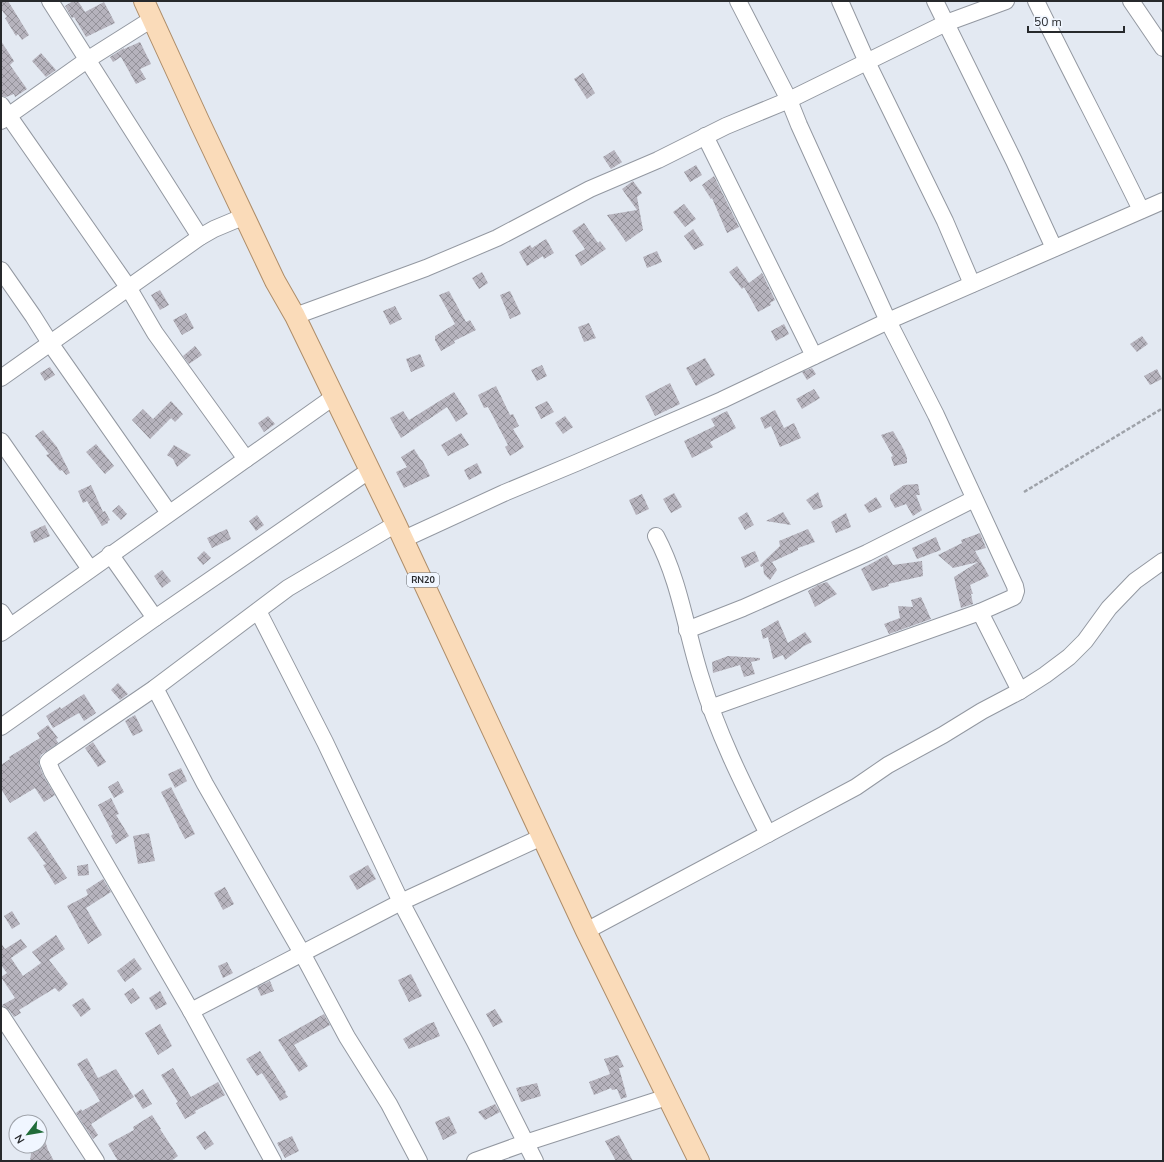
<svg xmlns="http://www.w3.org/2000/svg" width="1164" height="1162" viewBox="0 0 1164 1162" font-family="'Nunito Sans',sans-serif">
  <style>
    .building { fill: url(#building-cross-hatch) }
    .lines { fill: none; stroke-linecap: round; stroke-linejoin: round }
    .minor-casing { stroke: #9398a1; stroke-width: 18 }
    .major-casing { stroke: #ae8d69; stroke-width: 22 }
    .path { stroke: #9ea2a9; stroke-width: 2.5; stroke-dasharray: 4 2; stroke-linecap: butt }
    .minor { stroke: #fff; stroke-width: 16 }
    .major { stroke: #fadbb9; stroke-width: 20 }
    .labels { text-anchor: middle; stroke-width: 3; stroke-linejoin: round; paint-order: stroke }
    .shield { fill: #f0f6ff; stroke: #63666b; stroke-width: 1 }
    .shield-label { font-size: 9px; font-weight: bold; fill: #27292c }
  </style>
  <defs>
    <pattern id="building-cross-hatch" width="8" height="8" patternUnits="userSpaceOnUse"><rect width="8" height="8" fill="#b6b3bd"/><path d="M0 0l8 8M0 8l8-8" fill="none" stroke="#94929a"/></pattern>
  </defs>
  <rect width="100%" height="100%" fill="#e3e9f2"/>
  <g class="building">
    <path d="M1 1H8L29 35 22 40 18 34 16 36 5 18 7 17 1 9Z"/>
    <path d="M73 1H78L85 12 104 2 115 23 86 37 74 17 72 18 65 6Z"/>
    <path d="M1 41 14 61 10 65 27 89 15 97 14 94 6 97 1 96Z"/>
    <path d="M140 42 151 64 140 69 146 79 136 84 121 57 113 62 110 57 124 48V49Z"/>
    <path d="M41 53 56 70 46 77 32 61Z"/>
    <path d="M583 73 595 93 587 99 574 79Z"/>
    <path d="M614 150 622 162 611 169 603 157Z"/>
    <path d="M696 165 702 175 690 182 684 172Z"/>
    <path d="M714 176 739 227 727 233 712 198 711 199 702 185Z"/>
    <path d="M633 181 642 193 637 197 643 230 626 242 607 215 637 210 622 189Z"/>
    <path d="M684 204 696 219 685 227 673 212Z"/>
    <path d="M584 223 598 243 600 241 606 249 581 266 575 255 585 249 572 231Z"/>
    <path d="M693 229 704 245 694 250 684 236Z"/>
    <path d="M546 239 554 253 544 259 543 256 527 266 519 252 530 245 532 248Z"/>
    <path d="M657 251 662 262 647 268 643 257Z"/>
    <path d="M737 266 749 283 762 273 775 300 770 303 771 305 758 312 744 287 742 289 729 272Z"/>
    <path d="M482 272 488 283 479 289 472 278Z"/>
    <path d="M160 290 169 305 160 310 151 295Z"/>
    <path d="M449 291 466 322 470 320 476 330 454 341 455 343 441 351 435 340V336L455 324 439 295Z"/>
    <path d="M510 291 521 314 510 319 500 295Z"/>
    <path d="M395 306 402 319 390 325 383 311Z"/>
    <path d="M186 313 194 328 182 335 173 320Z"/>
    <path d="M589 323 596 338 584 342 578 327Z"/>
    <path d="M784 324 789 334 776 341 771 331Z"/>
    <path d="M1142 336 1148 344 1137 352 1130 344Z"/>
    <path d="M195 346 202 355 189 364 183 356Z"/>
    <path d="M420 354 425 366 411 372 406 359Z"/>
    <path d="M705 358 715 375 696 386 686 368Z"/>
    <path d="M542 365 547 376 537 381 531 370Z"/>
    <path d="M50 367 55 375 45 381 40 373Z"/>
    <path d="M812 368 816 374 807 380 802 372Z"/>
    <path d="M1157 369 1162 379 1150 385 1144 376Z"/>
    <path d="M670 383 680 404 655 416 645 396Z"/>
    <path d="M496 386 510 415 513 414 519 426 513 429 524 447 510 456 505 447 508 445 488 407 484 408 478 395Z"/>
    <path d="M814 389 820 398 802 409 796 399Z"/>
    <path d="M454 392 468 414 456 422 447 407 401 438 390 418 403 411 409 420Z"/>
    <path d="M171 401 183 414 175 422 171 418 150 439 132 420 143 409 153 419Z"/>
    <path d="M547 401 554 412 541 419 535 407Z"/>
    <path d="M775 410 784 428 794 423 801 438 780 447 771 426 765 429 760 418Z"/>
    <path d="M727 411 736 428 710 442 713 447 692 458 684 441 715 426 711 419Z"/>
    <path d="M268 416 275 424 264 432 258 423Z"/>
    <path d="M565 416 573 427 563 434 555 423Z"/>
    <path d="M43 430 57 447 70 473 66 475 62 470 60 471 46 455 49 454 35 436Z"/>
    <path d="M893 431 904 450 907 458V463L894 466 891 457 893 456 881 435Z"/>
    <path d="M461 433 469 445 448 456 441 445Z"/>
    <path d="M96 444 114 466 105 474 86 452Z"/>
    <path d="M174 445 191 455 177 467 173 459 167 455Z"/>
    <path d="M414 449 421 460H422L430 476 404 488 396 472 407 467 401 457Z"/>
    <path d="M477 463 482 473 469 480 464 470Z"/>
    <path d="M918 484 920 495H916L922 510 913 516 906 504 895 508 890 499V495L904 485Z"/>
    <path d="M91 485 103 512 105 511 110 520 108 521V523L102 526 87 501 83 503 78 491Z"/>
    <path d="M818 492 823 507 814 510 806 500Z"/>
    <path d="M674 493 682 507 671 513 663 499Z"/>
    <path d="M642 494 649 509 636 515 629 500Z"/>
    <path d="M876 497 882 507 869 513 864 505Z"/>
    <path d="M119 505 127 514 121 520 112 511Z"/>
    <path d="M747 512 754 525 745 530 738 518Z"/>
    <path d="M783 512 791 525 766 521Z"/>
    <path d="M846 513 851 527 836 533 831 522Z"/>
    <path d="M257 515 264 525 256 531 249 521Z"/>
    <path d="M45 525 50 536 34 543 30 532Z"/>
    <path d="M227 529 231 539 212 548 207 538Z"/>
    <path d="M808 529 815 542 798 548V550L772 562 777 570 770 580 764 574 763 566 761 567 760 565 780 546 779 541Z"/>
    <path d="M980 533 986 548 975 551 989 576 970 585 973 594H971L973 604 961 608 954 577 978 562 953 568 938 555 962 543 961 540Z"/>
    <path d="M936 537 941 550 917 559 912 548Z"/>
    <path d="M204 551 211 558 203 565 197 558Z"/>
    <path d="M755 551 759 561 745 568 741 557Z"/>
    <path d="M887 555 893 565 922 561 923 576 888 584 889 586 872 591 861 569Z"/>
    <path d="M162 570 171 581 162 588 154 576Z"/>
    <path d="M827 582 837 594 815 607 808 591 818 585Z"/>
    <path d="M921 597 931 619 889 634 884 624 900 618 898 606 913 607 911 600Z"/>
    <path d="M778 620 788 643 805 632 812 642 804 646 785 660 783 655 773 659 768 637 763 639 761 630Z"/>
    <path d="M728 656 760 658V660L751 662 755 674 744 677 740 665 713 673 712 662Z"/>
    <path d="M118 683 128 694 120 700 111 690Z"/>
    <path d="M84 694 96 713 84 721 79 713 53 728 46 716 60 707 61 709Z"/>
    <path d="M135 715 143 731 133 736 125 721Z"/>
    <path d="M48 725 58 738 56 739 58 743 41 755 39 760V765L44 777 55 795 44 802 35 788 10 803 1 789V765L10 759 9 757 40 738 37 733Z"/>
    <path d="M93 742 106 762 98 767 85 748Z"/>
    <path d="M181 768 187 781 175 788 168 774Z"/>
    <path d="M118 781 124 792 114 798 108 787Z"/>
    <path d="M171 787 195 834 185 839 161 792Z"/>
    <path d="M111 798 119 814 116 815 129 836 116 844 111 836 113 834 98 805Z"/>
    <path d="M36 831 67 878 55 885 43 865 46 864 27 838Z"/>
    <path d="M149 833 155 861 138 864 133 836Z"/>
    <path d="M88 864 89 875 78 876 77 866Z"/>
    <path d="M368 865 376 879 357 890 349 876Z"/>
    <path d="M103 879 111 892 86 908 102 935 88 944 67 906 88 895 86 890Z"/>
    <path d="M225 887 234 904 223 910 214 893Z"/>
    <path d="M12 911 20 924 12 929 4 916Z"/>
    <path d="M56 935 65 949 49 960 68 984 59 992 55 988 19 1010 21 1013 14 1017 9 1010 2 1005 15 998 1 977 7 973 1 965V943L5 949 21 939 27 947 11 958 23 976 41 963 32 952Z"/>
    <path d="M134 958 142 969 125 982 117 971Z"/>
    <path d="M227 962 233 973 223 978 218 966Z"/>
    <path d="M411 974 422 996 409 1002 398 980Z"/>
    <path d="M270 981 274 991 261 996 257 987Z"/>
    <path d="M133 988 140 998 131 1004 124 994Z"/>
    <path d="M160 991 167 1004 156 1010 149 998Z"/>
    <path d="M83 998 91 1009 81 1017 72 1005Z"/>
    <path d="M495 1009 503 1022 493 1027 486 1014Z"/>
    <path d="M324 1014 330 1025 294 1045 308 1066 299 1072 278 1040Z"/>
    <path d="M434 1022 440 1036 409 1049 403 1039 428 1024Z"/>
    <path d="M160 1024 172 1046 158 1055 145 1033Z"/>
    <path d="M260 1051 286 1092 285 1093 288 1097 280 1101 262 1073 257 1076 246 1059Z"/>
    <path d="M618 1055 624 1067 619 1068 627 1097 621 1099 617 1089 612 1090 611 1088 594 1095 589 1082 610 1074 604 1059Z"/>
    <path d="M87 1058 98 1078 116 1069 134 1097 91 1124 98 1135 93 1139 76 1113 81 1109 82 1111 100 1101 77 1064Z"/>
    <path d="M173 1068 191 1097 218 1082 225 1095 195 1111 196 1113 185 1119 176 1103 178 1102 161 1075Z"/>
    <path d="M537 1083 541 1096 521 1102 516 1088Z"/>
    <path d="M143 1089 152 1104 143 1109 134 1095Z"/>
    <path d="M495 1104 500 1112 485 1120 478 1112Z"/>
    <path d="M152 1115 161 1129H160L178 1156 171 1161H118L108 1144 134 1130 133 1127Z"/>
    <path d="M449 1116 457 1133 443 1140 435 1122Z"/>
    <path d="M40 1125 48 1150 54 1161H30L32 1146H40Z"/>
    <path d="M205 1131 214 1144 205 1150 196 1137Z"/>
    <path d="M619 1135 633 1161H616L605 1141Z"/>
    <path d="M292 1136 299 1151 285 1158 277 1143Z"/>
  </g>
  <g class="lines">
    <defs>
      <g id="minor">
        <path d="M50 1 200 237"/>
        <path d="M738 1 789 100 799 125 888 321 936 415 1015 586 1016 591 1014 597 980 612 1020 691"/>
        <path d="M840 1 867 62 945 221 972 284"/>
        <path d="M935 1 1014 161 1054 248"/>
        <path d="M1036 1C1070 71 1107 140 1141 210"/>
        <path d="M1131 1 1163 48"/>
        <path d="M1 105 128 287 155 333 246 459"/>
        <path d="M1 121 87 60 152 19"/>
        <path d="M705 136 814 356"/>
        <path d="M1 270 33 316 50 343 169 513"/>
        <path d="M295 316 426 268 497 238 590 189 658 160 726 126 789 100 946 23 1006 1"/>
        <path d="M1 378 200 237 214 229 245 216"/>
        <path d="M1 441 90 569"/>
        <path d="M656 536C680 581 686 631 701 678 717 732 743 784 768 834"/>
        <path d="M404 539 504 493 576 463 722 400 888 321 1163 201"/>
        <path d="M110 554 155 618"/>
        <path d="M258 611 325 742 401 902 475 1042 535 1161"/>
        <path d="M1 612 10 626"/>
        <path d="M687 630 743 608 867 553 974 499"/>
        <path d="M1 633 335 396"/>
        <path d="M155 688 205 784 302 953 347 1037 389 1104 419 1161"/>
        <path d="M710 708 980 612"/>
        <path d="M1 727 155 618 370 470"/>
        <path d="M586 931 856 787 888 765 943 735 982 711 1020 691 1045 675 1069 657 1085 641 1109 608 1135 581 1163 561"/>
        <path d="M191 1011 401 902 542 837"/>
        <path d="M1 1015 96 1161"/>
        <path d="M273 1161 191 1011 52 772 48 762 51 759 155 688 288 588 396 524"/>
        <path d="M475 1161 525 1143 667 1097"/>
      </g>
      <path id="major" d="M144 1 200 123 275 281 295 316 396 524 586 931 699 1161"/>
    </defs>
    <use href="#minor" class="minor-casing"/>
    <use href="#major" class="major-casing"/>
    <path class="path" d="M1024 492 1163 408"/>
    <use href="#minor" class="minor"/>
    <use href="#major" class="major"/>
  </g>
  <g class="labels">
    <rect class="shield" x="407" y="573" width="32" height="14" rx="3"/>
    <g class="shield-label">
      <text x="423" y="583">RN20</text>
    </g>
  </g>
  <rect width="1164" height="1162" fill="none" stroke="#27292c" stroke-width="4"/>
  <g transform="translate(28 1134) rotate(239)"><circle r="19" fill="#f0f6ff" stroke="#a0a4ab"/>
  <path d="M0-3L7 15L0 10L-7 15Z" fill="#216c3a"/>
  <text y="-6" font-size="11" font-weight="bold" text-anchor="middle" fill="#27292c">N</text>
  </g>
  <path d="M1028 26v6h96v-6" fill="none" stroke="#27292c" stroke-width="2"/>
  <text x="1034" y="26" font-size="12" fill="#27292c" stroke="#f0f6ff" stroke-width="3" paint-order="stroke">50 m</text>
</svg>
